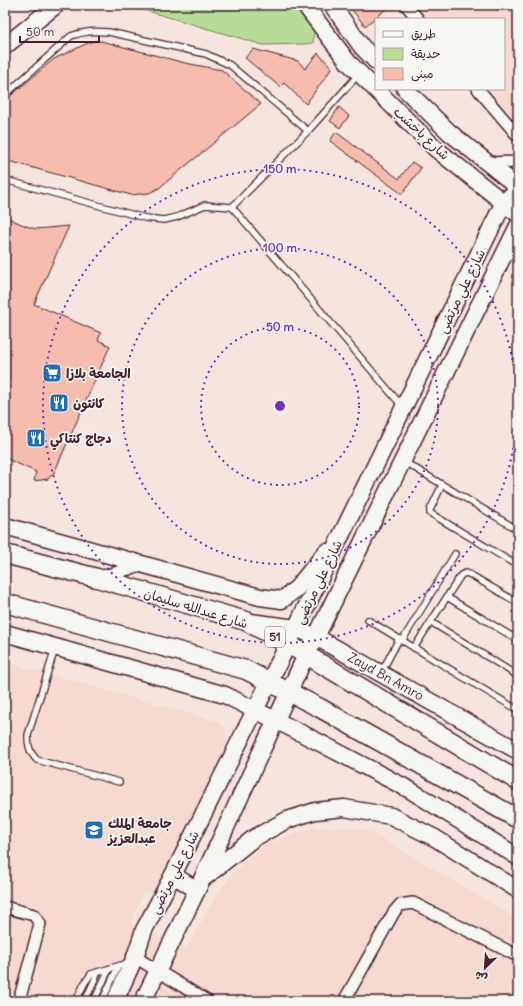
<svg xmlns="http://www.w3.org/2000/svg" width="523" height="1006" viewBox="0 0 523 1006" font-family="Delius,'Playpen Sans Arabic',sans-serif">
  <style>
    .built { fill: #f6d9d0 }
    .green { fill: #b7dc97; stroke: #807e61 }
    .building { fill: #f6bcae; stroke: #4a1f2b }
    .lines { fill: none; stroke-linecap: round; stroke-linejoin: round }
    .lane-casing { stroke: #4a1f2b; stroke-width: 8 }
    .street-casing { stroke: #4a1f2b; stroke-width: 14 }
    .secondary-casing { stroke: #4a1f2b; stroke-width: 19 }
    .primary-casing { stroke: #4a1f2b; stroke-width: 21 }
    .lane { stroke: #f6f6f2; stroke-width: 5.5 }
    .street { stroke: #f6f6f2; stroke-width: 11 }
    .secondary { stroke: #f6f6f2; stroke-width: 16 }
    .primary { stroke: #f6f6f2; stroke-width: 18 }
    .ring { fill: none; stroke: #7b2cbf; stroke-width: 2; stroke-dasharray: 2 4 }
    .labels { text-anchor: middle; stroke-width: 3.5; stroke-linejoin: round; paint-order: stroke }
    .shield { fill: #f6f6f2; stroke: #7e6067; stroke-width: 1 }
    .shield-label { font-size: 12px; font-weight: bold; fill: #4a1f2b }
    .street-label { font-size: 13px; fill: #4a1f2b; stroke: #f6f6f2 }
    .poi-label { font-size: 13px; font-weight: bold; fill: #4a1f2b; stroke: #f6f6f2; text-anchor: start }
    .centre { fill: #7b2cbf; stroke: #f6f6f2; stroke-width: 2 }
    .ring-label { font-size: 12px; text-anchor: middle; font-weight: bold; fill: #7b2cbf; stroke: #f6f6f2; stroke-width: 3.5; stroke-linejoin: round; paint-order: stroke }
  </style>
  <rect width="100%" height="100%" fill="#f6e5de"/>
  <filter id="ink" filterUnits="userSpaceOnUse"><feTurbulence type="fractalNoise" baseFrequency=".025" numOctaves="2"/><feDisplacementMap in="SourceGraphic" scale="8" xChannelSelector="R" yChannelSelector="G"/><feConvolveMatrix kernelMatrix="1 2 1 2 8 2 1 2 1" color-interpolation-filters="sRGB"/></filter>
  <g filter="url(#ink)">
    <g class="built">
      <path d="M415 5H518V127H516L485 89H504V19H427Z"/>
      <path d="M5 662 217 721 223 726 226 736 225 746 153 894 143 893 131 924 187 948 215 897 237 868 264 845 309 828 352 827 370 832 518 919V1001H5Z"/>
    </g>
    <path class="green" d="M127 5H294L314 32 313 43 303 44 263 45Z"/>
    <g class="building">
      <path d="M348 5H391L365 26Z"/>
      <path d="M95 41H101L185 63 222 70 261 104 159 188 149 193 131 195 5 160V99L8 98 54 59 90 42Z"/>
      <path d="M253 49 298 61 305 69 318 53 332 68 306 104 284 83 280 87 245 58Z"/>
      <path d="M339 107 349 116 340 128 330 121Z"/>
      <path d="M336 132 399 179 412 162 421 168 402 194 330 141Z"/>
      <path d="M10 219 26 226 36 229 69 226 34 304 101 333 98 340 110 346 54 473 48 479 34 481 36 472 5 458V220Z"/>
    </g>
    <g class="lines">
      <defs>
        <g id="lane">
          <path d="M5 95 71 36C84 31 95 31 109 32L206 54 230 65 308 131"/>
          <path d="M5 180 145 218 164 220 177 217 205 205 232 207 308 131 358 75"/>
          <path d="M232 207 402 406"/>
          <path d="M403 461 518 530"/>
          <path d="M442 485 430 510V513L518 566"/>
          <path d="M447 597 518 640"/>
          <path d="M368 620 518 710"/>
          <path d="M431 622 518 676"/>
          <path d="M402 641 455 554"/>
          <path d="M414 648 461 575 466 573 471 575 518 603"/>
          <path d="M55 649 28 735C28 745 29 752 37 760L119 782"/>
          <path d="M382 671 399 639"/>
          <path d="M76 1001 84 984 91 974 128 963"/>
          <path d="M85 1001 98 972"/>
          <path d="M94 1001 109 969"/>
          <path d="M102 1001 118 967"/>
        </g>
        <g id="street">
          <path d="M406 5 418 19"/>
          <path d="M478 89 518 136"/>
          <path d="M488 163 518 162"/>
          <path d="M99 577 144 565"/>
          <path d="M5 907 34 915 40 924 19 1001"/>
          <path d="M135 957 207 1001"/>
          <path d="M344 1001 394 912 400 905 413 903 518 956"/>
        </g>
        <g id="secondary">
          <path d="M305 5 348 62 436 149 518 214"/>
          <path d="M332 5 362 47 376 61"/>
          <path d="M5 46 56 5"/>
          <path d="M405 89 449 132 518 187"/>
          <path d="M5 526 260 597 282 600 297 588 326 552"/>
          <path d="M250 622 296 628 316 637 518 751"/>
          <path d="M5 633 225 695 305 735 410 790 518 857"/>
          <path d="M173 875 197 890"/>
          <path d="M205 877 254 838 287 820 315 811 344 808 391 816 435 838 518 890"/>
          <path d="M115 1001 135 957 144 930 173 875 288 644 504 202 518 189"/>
          <path d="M143 1001 197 890 306 655 316 637 518 226"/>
        </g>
        <g id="primary">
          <path d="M5 554 97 578 246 621 288 644 518 781"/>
          <path d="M5 603 246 670 320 708 518 819"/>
        </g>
      </defs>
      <use href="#lane" class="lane-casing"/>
      <use href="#street" class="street-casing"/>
      <use href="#secondary" class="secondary-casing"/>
      <use href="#primary" class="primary-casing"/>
      <use href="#lane" class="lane"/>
      <use href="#street" class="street"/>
      <use href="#secondary" class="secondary"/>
      <use href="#primary" class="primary"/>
    </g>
  </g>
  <g class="ring">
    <circle cx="280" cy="406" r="79"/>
    <circle cx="280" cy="406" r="158"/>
    <circle cx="280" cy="406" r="237"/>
  </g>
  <defs>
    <symbol id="supermarket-square" viewBox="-11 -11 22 22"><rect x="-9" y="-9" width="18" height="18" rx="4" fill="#1f6fb2" stroke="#f6f6f2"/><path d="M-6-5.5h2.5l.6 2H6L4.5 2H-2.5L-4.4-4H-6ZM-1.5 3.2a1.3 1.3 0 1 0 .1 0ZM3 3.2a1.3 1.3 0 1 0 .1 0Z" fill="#fff"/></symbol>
    <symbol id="restaurant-square" viewBox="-11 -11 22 22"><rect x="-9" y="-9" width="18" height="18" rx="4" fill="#1f6fb2" stroke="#f6f6f2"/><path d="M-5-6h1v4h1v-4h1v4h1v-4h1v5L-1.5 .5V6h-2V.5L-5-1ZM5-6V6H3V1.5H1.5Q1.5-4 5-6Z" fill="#fff"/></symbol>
    <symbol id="university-square" viewBox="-11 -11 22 22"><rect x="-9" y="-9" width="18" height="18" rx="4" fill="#1f6fb2" stroke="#f6f6f2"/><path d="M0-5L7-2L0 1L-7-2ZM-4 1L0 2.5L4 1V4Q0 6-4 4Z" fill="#fff"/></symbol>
  </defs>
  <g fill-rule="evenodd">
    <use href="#supermarket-square" x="41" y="362" width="22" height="22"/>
    <use href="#restaurant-square" x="48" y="392" width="22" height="22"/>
    <use href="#restaurant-square" x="25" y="427" width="22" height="22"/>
    <use href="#university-square" x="83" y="819" width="22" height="22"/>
  </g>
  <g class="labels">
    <rect class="shield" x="265" y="627" width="20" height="20" rx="3"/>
    <g class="shield-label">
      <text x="275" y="641">51</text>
    </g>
    <g class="street-label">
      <text transform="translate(422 133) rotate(43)" y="5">شارع باخشب</text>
      <text transform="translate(461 291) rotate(-64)" y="5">شارع علي مرتضى</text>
      <text transform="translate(318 582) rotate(-64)" y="5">شارع علي مرتضى</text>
      <text transform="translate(196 608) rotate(17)" y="5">شارع عبدالله سليمان</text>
      <text transform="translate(386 676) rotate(29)" y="5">Zayd Bn Amro</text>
      <text transform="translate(174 872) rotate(-63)" y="5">شارع علي مرتضى</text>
    </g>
    <g class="poi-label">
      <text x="66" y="378">الجامعة بلازا</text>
      <text x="73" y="408">كانتون</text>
      <text x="50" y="443">دجاج كنتاكي</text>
      <text x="108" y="828">جامعة الملك<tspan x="108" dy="15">عبدالعزيز</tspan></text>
    </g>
  </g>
  <circle cx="280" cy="406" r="6" class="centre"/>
  <g class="ring-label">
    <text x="280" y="173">150 m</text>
    <text x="280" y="252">100 m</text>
    <text x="280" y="331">50 m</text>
  </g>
  <rect width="523" height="1006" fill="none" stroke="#f6f6f2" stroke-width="20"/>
  <rect x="10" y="10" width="503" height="986" fill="none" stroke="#4a1f2b" stroke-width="1.5" filter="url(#ink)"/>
  <rect x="375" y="18" width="130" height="72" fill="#f6f6f2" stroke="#b1a0a2"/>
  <rect x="383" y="31" width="20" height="6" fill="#f6f6f2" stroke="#b1a0a2"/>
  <text x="411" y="38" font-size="12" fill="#4a1f2b">طريق</text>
  <rect x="383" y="48" width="20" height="12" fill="#b7dc97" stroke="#b1a0a2"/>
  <text x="411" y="58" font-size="12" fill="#4a1f2b">حديقة</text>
  <rect x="383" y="68" width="20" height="12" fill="#f6bcae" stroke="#b1a0a2"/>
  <text x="411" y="78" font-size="12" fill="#4a1f2b">مبنى</text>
  <g transform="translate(485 968) rotate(205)" stroke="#f6f6f2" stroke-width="3" paint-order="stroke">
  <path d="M0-3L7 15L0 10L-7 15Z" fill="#4a1f2b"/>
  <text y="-6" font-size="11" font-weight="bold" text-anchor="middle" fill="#4a1f2b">ش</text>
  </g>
  <path d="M20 36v6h79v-6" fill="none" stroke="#4a1f2b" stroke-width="2"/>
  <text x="26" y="36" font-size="12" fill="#4a1f2b" stroke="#f6f6f2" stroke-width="3" paint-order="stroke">50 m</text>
</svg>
